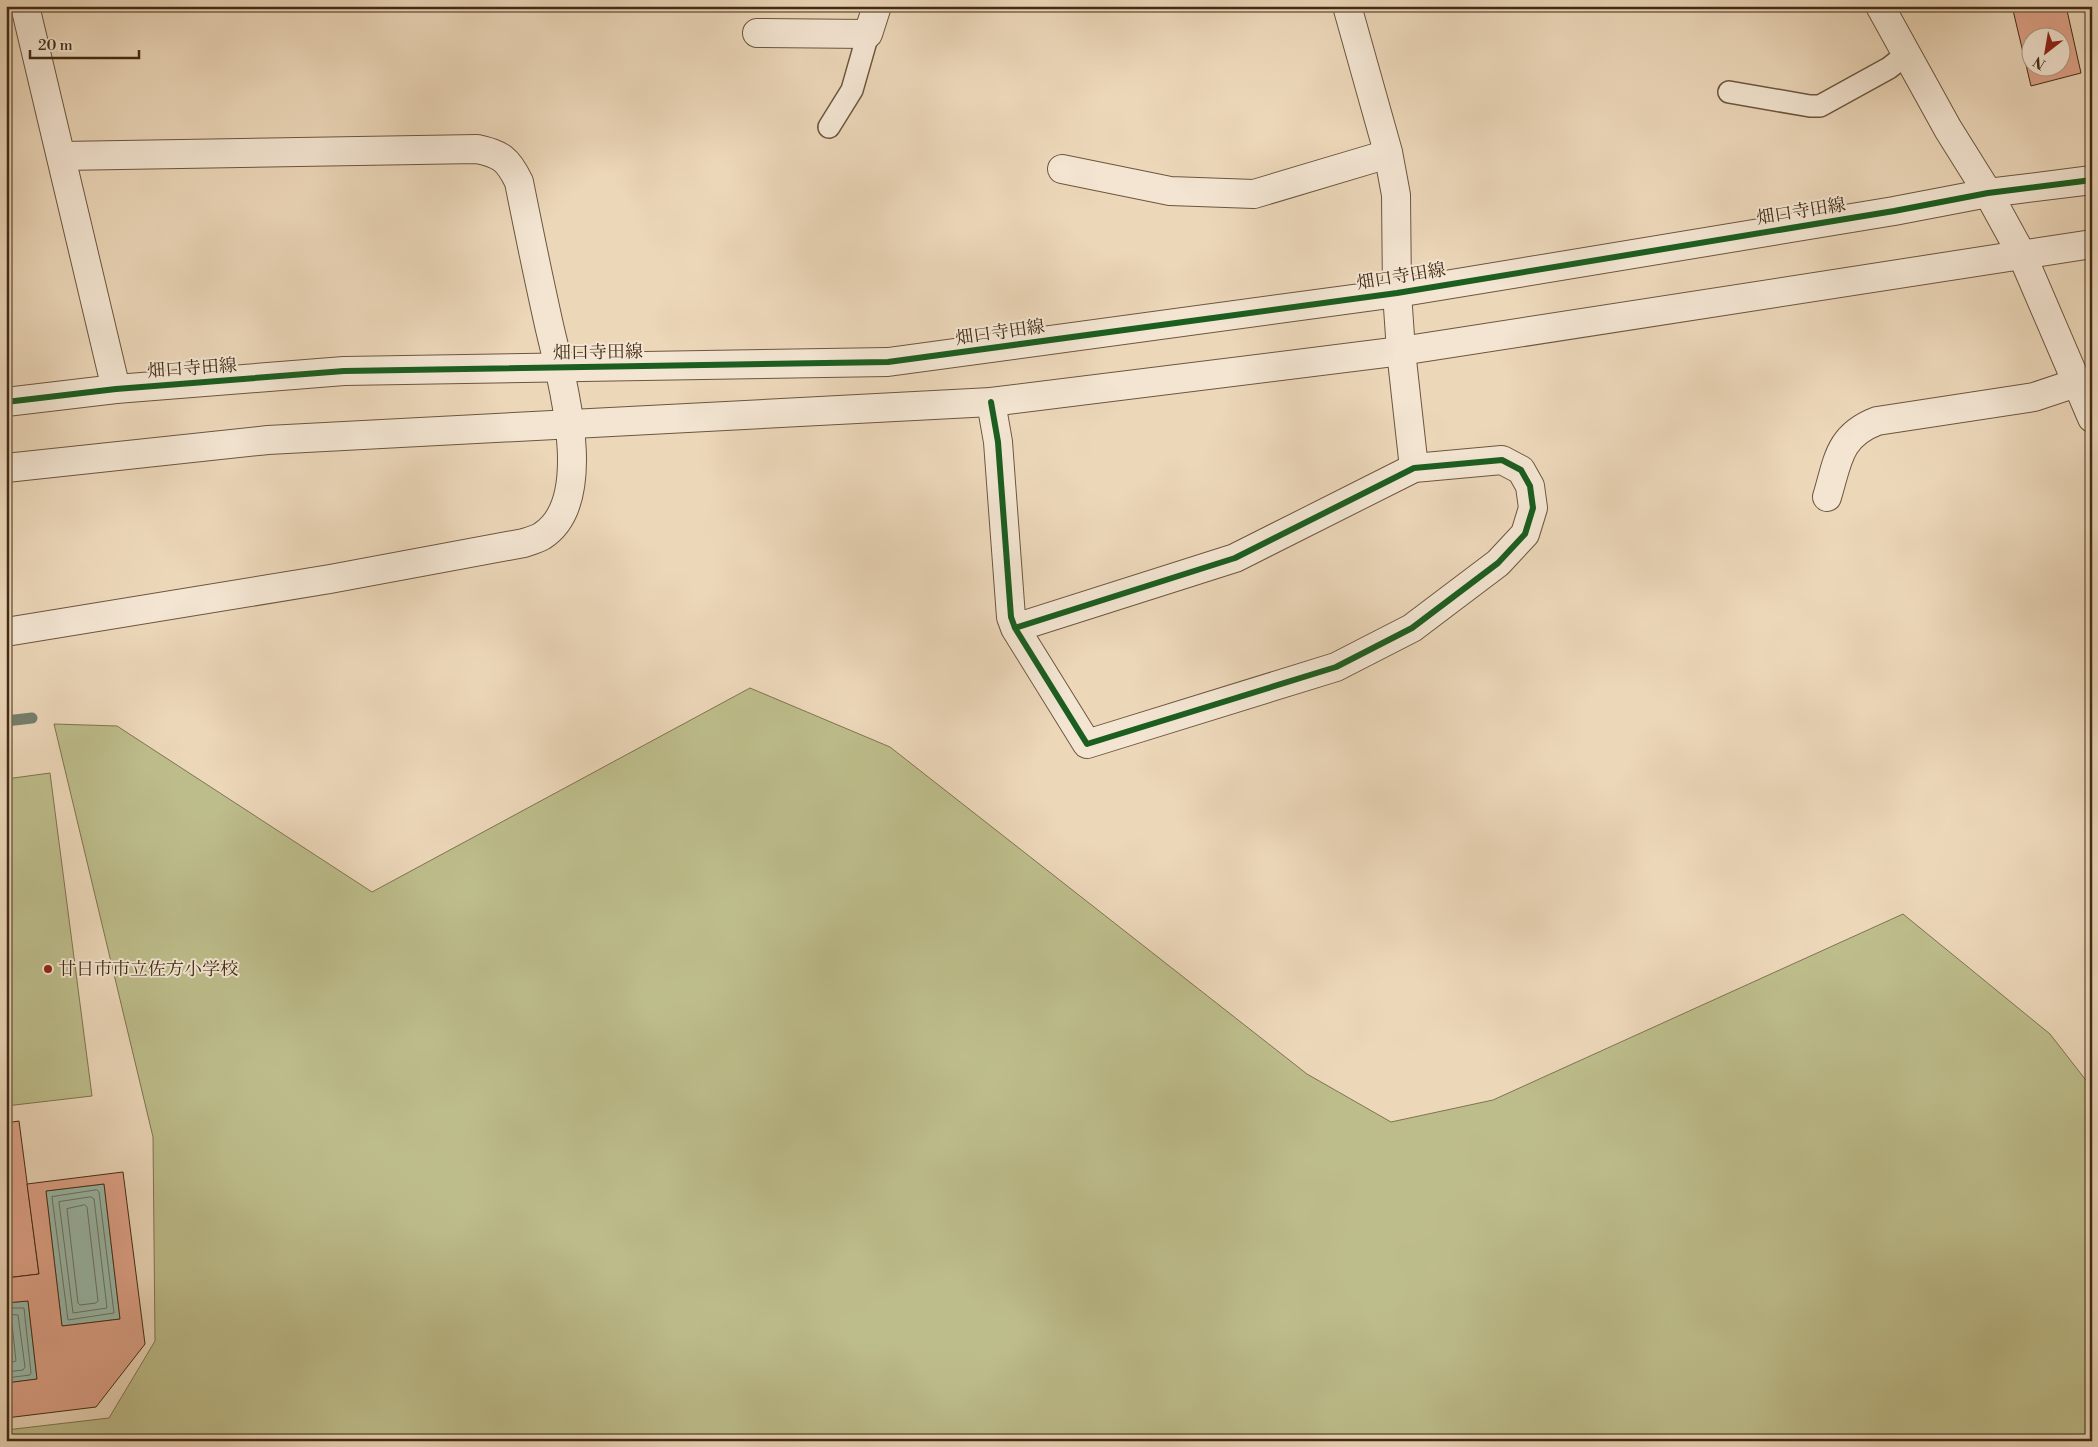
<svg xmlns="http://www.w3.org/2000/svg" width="2098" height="1447" viewBox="0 0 2098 1447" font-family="'Libre Bodoni','Noto Serif JP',serif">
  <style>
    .green { fill: #bdbd8b; stroke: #7f7450 }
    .water { fill: #99baab; stroke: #76816f }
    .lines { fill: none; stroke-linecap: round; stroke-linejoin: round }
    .shore { stroke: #6d7260; stroke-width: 1 }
    .stream { stroke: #76816f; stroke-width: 11 }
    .building { fill: #dfa389; stroke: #412b15; fill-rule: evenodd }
    .service-casing { stroke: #6c563e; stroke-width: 24 }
    .minor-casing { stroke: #6c563e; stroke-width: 30 }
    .tertiary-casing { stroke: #6c563e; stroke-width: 30 }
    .service { stroke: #f3e5d2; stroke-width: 21 }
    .minor { stroke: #f3e5d2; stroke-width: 28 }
    .tertiary { stroke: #f3e5d2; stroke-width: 28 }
    .cycleway-casing { stroke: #f3e5d2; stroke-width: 9 }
    .cycleway { stroke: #1b5e20; stroke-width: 6 }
    .poi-dot { fill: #8f2418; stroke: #f3e5d2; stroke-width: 2 }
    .labels { text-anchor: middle; stroke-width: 4; stroke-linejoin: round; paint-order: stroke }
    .street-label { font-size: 18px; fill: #412b15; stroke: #f3e5d2 }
    .poi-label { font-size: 18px; fill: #412b15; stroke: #f3e5d2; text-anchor: start }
  </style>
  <rect width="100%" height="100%" fill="#ecd7b9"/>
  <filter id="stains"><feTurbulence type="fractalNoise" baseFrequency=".004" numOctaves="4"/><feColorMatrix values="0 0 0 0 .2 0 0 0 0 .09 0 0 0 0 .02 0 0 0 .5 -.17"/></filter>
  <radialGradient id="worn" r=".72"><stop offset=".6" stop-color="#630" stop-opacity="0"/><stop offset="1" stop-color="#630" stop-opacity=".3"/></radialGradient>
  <g class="green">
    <path d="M750 688 890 747 1307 1074 1391 1122 1493 1100 1903 914 2050 1034 2092 1088V1441H6V1430L109 1418 155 1341 153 1137 54 724 117 726 372 892Z"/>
    <path d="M50 773 92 1096 6 1106V779Z"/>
  </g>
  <g class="water">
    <path d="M104 1184 120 1319 62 1326 46 1191Z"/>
    <path d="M28 1301 37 1379 6 1383V1303Z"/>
  </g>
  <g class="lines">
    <g class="shore">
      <path d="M97 1190 99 1192 114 1313 68 1320 52 1197Z"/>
      <path d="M91 1197 94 1199 107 1308 73 1313 59 1202Z"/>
      <path d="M85 1205 87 1207 98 1301 96 1303 80 1305 78 1303 67 1209Z"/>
      <path d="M6 1308H24L31 1373 30 1375 6 1378"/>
      <path d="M6 1314 18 1315 25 1367 23 1370 6 1372"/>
      <path d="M6 1322 12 1324 16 1361 6 1364"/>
    </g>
    <path class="stream" d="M6 721 32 718"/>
  </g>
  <g class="building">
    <path d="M2012 6H2066L2081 73 2031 86ZM2030 38H2060V68H2030Z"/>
    <path d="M19 1121 39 1274 6 1278V1123Z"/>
    <path d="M123 1172 145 1344 96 1407 6 1418V1383L37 1379 28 1301 6 1303V1278L39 1274 27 1184ZM104 1184 120 1319 62 1326 46 1191Z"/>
  </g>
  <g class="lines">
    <defs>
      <g id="service">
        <path d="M1729 92 1810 106H1820L1889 68 1907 54"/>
        <path d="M829 127 852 90 868 34"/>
      </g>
      <g id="minor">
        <path d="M25 6 116 389"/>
        <path d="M1347 6 1388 152 1396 195 1397 293 1401 351 1414 468"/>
        <path d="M757 33 868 34 877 6"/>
        <path d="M1062 169 1170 191 1254 194 1388 154"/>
        <path d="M991 402 998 442 1011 617 1015 628 1087 744 1336 667 1412 628 1498 563 1525 534 1533 508 1530 486 1521 470 1502 460 1414 468 1235 558 1015 628"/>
        <path d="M1827 497C1838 461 1838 436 1877 421L2034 397 2076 383"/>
        <path d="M6 632 330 579 524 543C530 541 537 539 542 536 600 499 558 369 547 316 537 271 528 227 519 182 508 159 501 154 477 149L61 156"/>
      </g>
      <g id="tertiary">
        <path d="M1880 6 1948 129 1988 193 2022 255 2092 418"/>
        <path d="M6 402 116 389 344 371 888 362 1397 293 1894 211 1988 193 2092 180"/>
        <path d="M6 468 268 440 991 402 1401 351 2092 244"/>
      </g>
    </defs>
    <use href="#service" class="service-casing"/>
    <use href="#minor" class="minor-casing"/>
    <use href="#tertiary" class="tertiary-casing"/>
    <use href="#service" class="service"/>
    <use href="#minor" class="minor"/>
    <use href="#tertiary" class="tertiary"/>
    <defs>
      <g id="cycleway">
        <path d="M6 402 116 389 344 371 888 362 1397 293 1894 211 1988 193 2092 180"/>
        <path d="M991 402 998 442 1011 617 1015 628 1087 744 1336 667 1412 628 1498 563 1525 534 1533 508 1530 486 1521 470 1502 460 1414 468 1235 558 1015 628"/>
      </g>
    </defs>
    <use href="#cycleway" class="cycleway-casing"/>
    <use href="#cycleway" class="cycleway"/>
  </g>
  <circle class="poi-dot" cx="48" cy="969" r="5"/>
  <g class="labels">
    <g class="street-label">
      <text transform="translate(1801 211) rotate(-9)" y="6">畑口寺田線</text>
      <text transform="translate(1401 276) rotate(-9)" y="6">畑口寺田線</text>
      <text transform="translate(1000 332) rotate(-8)" y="6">畑口寺田線</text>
      <text transform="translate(598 352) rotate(-1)" y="6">畑口寺田線</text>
      <text transform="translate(192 368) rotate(-4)" y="6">畑口寺田線</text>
    </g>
    <g class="poi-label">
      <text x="58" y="975">廿日市市立佐方小学校</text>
    </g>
  </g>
  <rect width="2098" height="1447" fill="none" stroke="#ecd7b9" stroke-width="25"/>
  <rect x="8" y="8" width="2083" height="1432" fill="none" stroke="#412b15" stroke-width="2.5"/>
  <rect x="12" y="12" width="2073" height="1422" fill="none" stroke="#412b15"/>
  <g transform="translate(2046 52) rotate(211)"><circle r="24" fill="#f3e5d2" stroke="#ac9b86"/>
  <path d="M0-4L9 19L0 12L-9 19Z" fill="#8f2418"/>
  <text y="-8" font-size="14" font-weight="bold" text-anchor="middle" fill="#412b15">N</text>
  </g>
  <path d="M30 50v8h109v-8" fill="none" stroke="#412b15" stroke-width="2.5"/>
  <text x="38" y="50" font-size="15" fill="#412b15" stroke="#f3e5d2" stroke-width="4" paint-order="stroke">20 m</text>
  <rect width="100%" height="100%" filter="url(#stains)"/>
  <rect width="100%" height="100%" fill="url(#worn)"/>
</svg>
